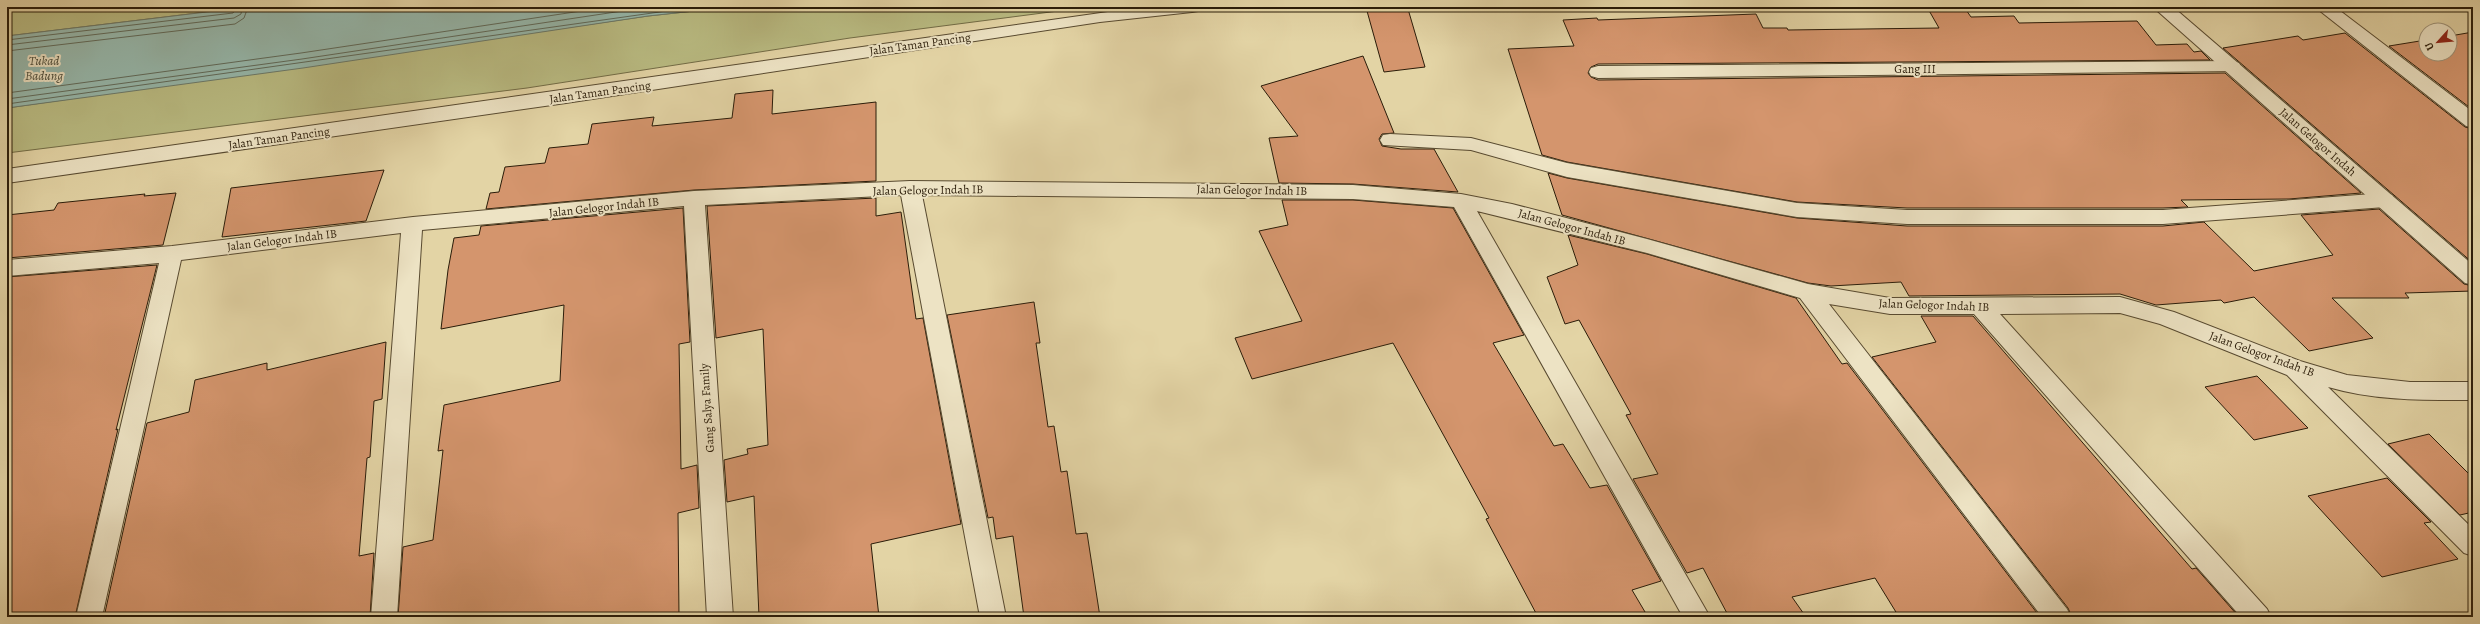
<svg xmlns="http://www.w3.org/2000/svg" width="2480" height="624" viewBox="0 0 2480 624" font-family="Alegreya,serif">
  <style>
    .green { fill: #b9bb82; stroke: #726c46 }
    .water { fill: #96b8ac; stroke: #6b7a6b }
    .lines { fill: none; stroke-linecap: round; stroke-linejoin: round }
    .shore { stroke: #606a5a; stroke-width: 1 }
    .building { fill: #d4956d; stroke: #2a1c09 }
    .minor-casing { stroke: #584a30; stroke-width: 2 }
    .tertiary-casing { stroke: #584a30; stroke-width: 2 }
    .minor { fill: #ede3c4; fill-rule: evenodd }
    .tertiary { fill: #ede3c4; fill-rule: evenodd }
    .labels { text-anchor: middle; stroke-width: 4; stroke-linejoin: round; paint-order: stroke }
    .street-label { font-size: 12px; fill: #2a1c09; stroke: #ede3c4 }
    .water-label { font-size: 13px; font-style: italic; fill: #4a4b3a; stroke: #ede3c4 }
  </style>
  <rect width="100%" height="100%" fill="#e3d4a5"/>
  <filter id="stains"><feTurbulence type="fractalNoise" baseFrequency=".005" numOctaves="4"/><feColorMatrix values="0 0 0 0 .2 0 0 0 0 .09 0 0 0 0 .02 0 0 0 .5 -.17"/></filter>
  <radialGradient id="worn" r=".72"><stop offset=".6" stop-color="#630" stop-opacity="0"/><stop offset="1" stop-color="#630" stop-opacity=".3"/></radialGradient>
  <g class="green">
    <path d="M23 7H248L7 36V9Z"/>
    <path d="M731 7H1089L850 38 527 88 7 153V108L648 16Z"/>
  </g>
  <path class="water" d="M248 7H731L648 16 303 68 7 108V36Z"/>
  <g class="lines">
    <g class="shore">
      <path d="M7 40 233 13 237 7"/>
      <path d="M7 45 234 18 241 14 242 7"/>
      <path d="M7 51 235 24 244 18 248 7"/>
      <path d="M7 93 301 53 608 7"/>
      <path d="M7 99 302 59 649 7"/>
      <path d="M7 104 695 7"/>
    </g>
  </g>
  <g class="building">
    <path d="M1927 7H1964L1971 17 2014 16 2019 23 2137 21 2156 45 2187 44 2194 52 2201 51 2210 60 1598 64 1591 67 1588 73 1591 77 1598 80 2225 73 2361 193 2289 199 2181 200 2188 207 2163 208H1907L1797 202 1567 162 1542 155 1508 49 1574 46 1563 20 1597 18 1598 20 1756 14 1763 28H1787L1788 30 1939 28Z"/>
    <path d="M1408 9 1425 67 1384 72 1367 11Z"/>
    <path d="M2473 32V110L2389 46 2426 40V54H2450V36Z"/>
    <path d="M2345 33 2465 127 2473 129V263L2223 48 2298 36 2303 40Z"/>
    <path d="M1363 56 1394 133 1382 134 1379 139 1382 146 1401 149H1434L1458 192 1353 184 1279 183 1269 138 1298 136 1261 86Z"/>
    <path d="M773 90 772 114 876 102V181L694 190 486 209 490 193 499 192 505 167 545 163 549 148 588 144 592 124 654 117 652 126 732 118 735 94Z"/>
    <path d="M384 170 366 221 222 237 231 188Z"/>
    <path d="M1548 173 1567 178 1797 218 1907 226H2163L2204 222 2254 271 2333 255 2301 215 2379 209 2464 284 2473 286V291L2405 293 2409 298H2332L2373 338 2309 351 2254 297 2224 303 2221 300 2156 305 2120 294 1909 296 1901 282 1831 286 1808 283 1562 215Z"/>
    <path d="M176 193 163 245 7 258V215L54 210 58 203 145 194 144 196Z"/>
    <path d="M876 198V216L901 212 916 319 923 318 961 524 871 544 879 617H759L754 496 727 502 724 460 748 454 747 449 768 445 763 329 716 338 707 206Z"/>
    <path d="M1282 200H1353L1453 208 1524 335 1493 343 1554 446 1563 444 1590 488 1607 485 1661 581 1632 590 1648 617H1538L1486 519 1489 518 1393 343 1252 379 1235 338 1302 321 1259 231 1288 225Z"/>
    <path d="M683 208 690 342 679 344 681 469 697 465 699 508 678 513 679 617H398L403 547 433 540 443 450 438 451 444 405 560 381 564 305 441 329 448 270 454 238 479 235 481 226Z"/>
    <path d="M1568 235 1647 254 1796 298 1842 364 1847 363 2040 617H1899L1875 578 1792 597 1806 617H1729L1703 568 1687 573 1633 479 1658 474 1626 415 1631 414 1579 320 1565 324 1547 277 1578 265Z"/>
    <path d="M157 265 116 430 118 429 75 617H7V277Z"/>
    <path d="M1034 302 1040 343H1036L1048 427 1054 426 1061 472 1067 471 1076 534 1087 533 1100 617H1024L1013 536 996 539 993 517 988 518 947 315Z"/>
    <path d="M1921 316H1973L2192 569 2196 568 2239 617H2072L2068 608 1872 357 1936 342Z"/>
    <path d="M386 342 382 399 374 401 370 457 367 458 359 556 374 553 370 617H104L147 423 189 412 195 380 267 363V370Z"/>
    <path d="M2257 376 2308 428 2254 440 2205 387Z"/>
    <path d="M2429 434 2473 478V512L2460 515 2388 444Z"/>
    <path d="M2387 478 2431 522 2424 523 2458 559 2382 577 2308 496Z"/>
  </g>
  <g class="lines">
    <defs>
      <g id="minor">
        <path d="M2315 7H2335L2473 112V128L2466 126Z"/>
        <path d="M2232 61 2239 63 2241 67 2239 71 1598 78 1591 76 1589 72 1591 68 1598 66Z"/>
        <path d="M1390 134 1471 138 1567 163 1797 203 1907 210H2163L2385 193 2392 195 2395 200 2392 205 2385 207 2163 224H1907L1797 217 1567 177 1471 150 1383 145 1380 140 1383 135Z"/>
        <path d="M910 181 1353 185 1461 194 1512 204 1647 239 1808 284 1890 298 2120 297 2174 312 2300 361 2347 375 2410 382H2473V400C2425 400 2375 401 2328 387L2473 529V556L2464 553 2287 375 2160 324 2120 313 2000 314 2267 609 2271 617H2241L1974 314H1890L1829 304 2067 609 2071 617H2042L1800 298 1647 253 1477 211 1710 617H1683L1454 207 1353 199 922 195 1006 617H980L901 195 705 205 733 617H707L684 206 422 230 397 617H371L401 233 181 260 102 617H76L159 263 7 276V260L172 246 413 217 694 191Z"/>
      </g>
      <g id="tertiary">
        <path d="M1143 7H1201L1198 11 1192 12 1100 22 566 103 7 183V169Z"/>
        <path d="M2153 7H2173L2473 265V285L2465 283Z"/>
      </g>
    </defs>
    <use href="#minor" class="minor-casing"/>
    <use href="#tertiary" class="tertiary-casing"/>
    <use href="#minor" class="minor"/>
    <use href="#tertiary" class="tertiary"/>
  </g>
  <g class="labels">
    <g class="street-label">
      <text transform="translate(920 44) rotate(-8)" y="4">Jalan Taman Pancing</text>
      <text x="1915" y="73">Gang III</text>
      <text transform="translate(600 92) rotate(-8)" y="4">Jalan Taman Pancing</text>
      <text transform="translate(279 138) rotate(-8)" y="4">Jalan Taman Pancing</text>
      <text transform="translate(2318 142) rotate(41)" y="4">Jalan Gelogor Indah</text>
      <text transform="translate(928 190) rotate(-1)" y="4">Jalan Gelogor Indah IB</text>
      <text transform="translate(1252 190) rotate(1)" y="4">Jalan Gelogor Indah IB</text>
      <text transform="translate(604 207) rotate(-6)" y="4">Jalan Gelogor Indah IB</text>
      <text transform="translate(1572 227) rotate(15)" y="4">Jalan Gelogor Indah IB</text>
      <text transform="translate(282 240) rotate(-7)" y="4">Jalan Gelogor Indah IB</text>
      <text transform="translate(1934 305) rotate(2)" y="4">Jalan Gelogor Indah IB</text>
      <text transform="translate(2262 354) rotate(20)" y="4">Jalan Gelogor Indah IB</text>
      <text transform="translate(707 408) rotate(-94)" y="4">Gang Salya Family</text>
    </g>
    <g class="water-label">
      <text x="44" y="65">Tukad<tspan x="44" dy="15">Badung</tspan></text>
    </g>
  </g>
  <rect width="2480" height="624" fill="none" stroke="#e3d4a5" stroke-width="24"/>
  <rect x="8" y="8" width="2464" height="608" fill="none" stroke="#2a1c09" stroke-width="2"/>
  <rect x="12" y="12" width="2456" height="600" fill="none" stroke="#2a1c09"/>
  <g transform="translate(2438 42) rotate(243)"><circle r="19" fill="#ede3c4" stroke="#9f9379"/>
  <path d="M0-3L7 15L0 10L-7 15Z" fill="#8f2418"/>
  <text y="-6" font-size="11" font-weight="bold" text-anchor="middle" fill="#2a1c09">U</text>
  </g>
  <rect width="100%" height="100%" filter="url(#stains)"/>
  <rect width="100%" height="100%" fill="url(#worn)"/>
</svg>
